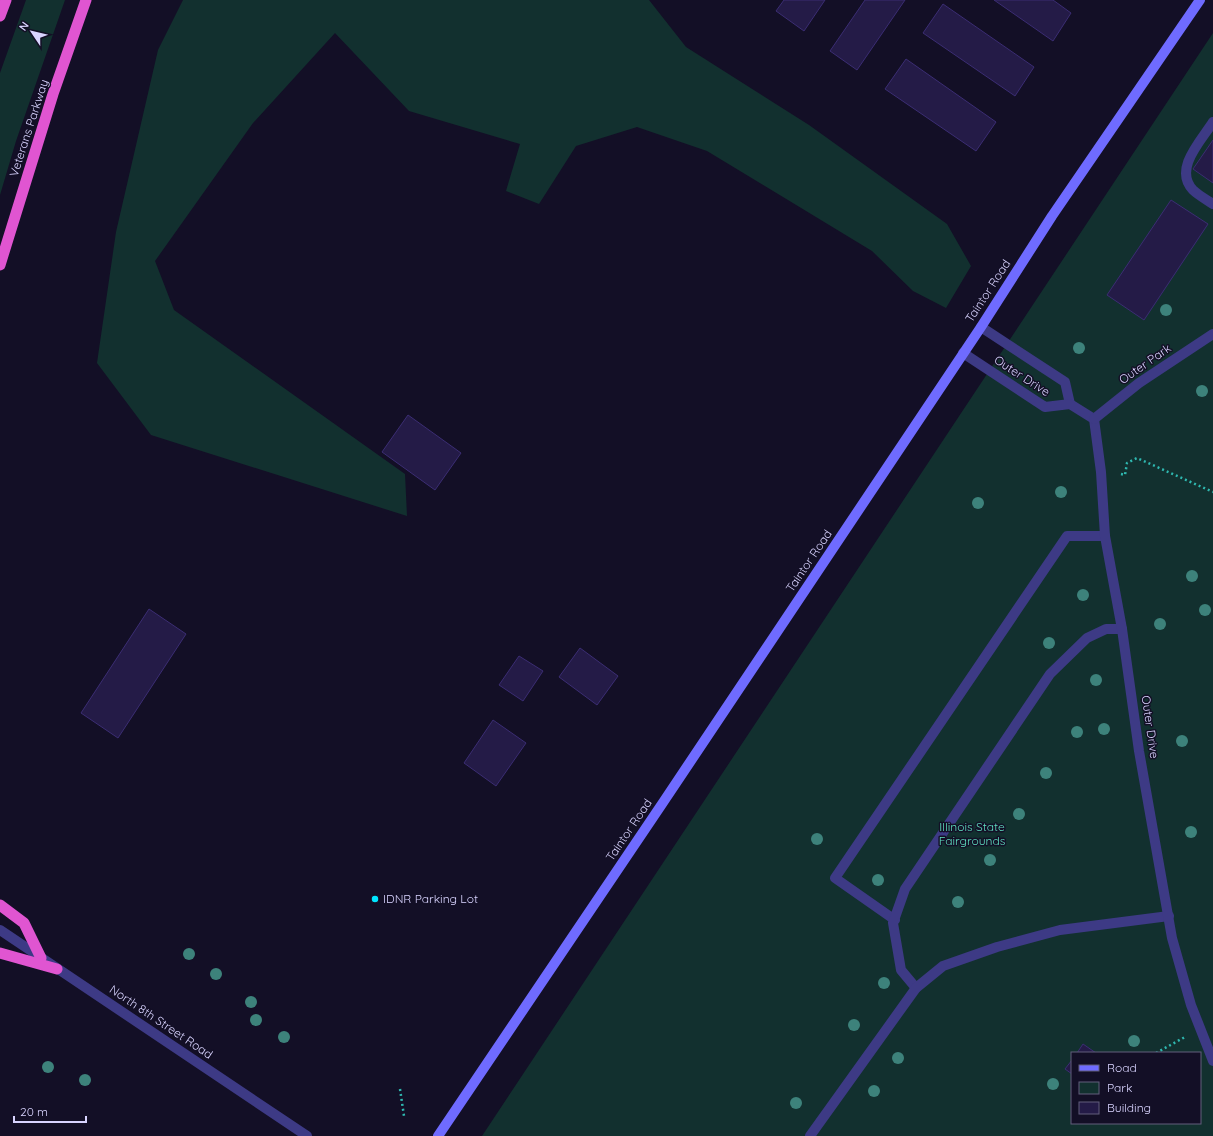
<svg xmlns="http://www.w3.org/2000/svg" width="1213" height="1136" viewBox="0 0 1213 1136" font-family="Quicksand,sans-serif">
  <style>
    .green { fill: #12302f; fill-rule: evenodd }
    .building { fill: #241b47; stroke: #3b2d73 }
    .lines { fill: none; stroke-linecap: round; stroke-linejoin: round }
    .path { stroke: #2fb8b0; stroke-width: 2.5; stroke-dasharray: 2 3; stroke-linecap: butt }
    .service { stroke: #3d3a85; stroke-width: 10 }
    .minor { stroke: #3d3a85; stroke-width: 10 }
    .tertiary { stroke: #3d3a85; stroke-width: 10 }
    .secondary { stroke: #6f6bff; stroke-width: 10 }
    .trunk { stroke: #e055d1; stroke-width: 11 }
    .tree { fill: #3d827b }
    .poi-dot { fill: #00e5ff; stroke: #130f26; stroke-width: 1.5 }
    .labels { text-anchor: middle; stroke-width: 3; stroke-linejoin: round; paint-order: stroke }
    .street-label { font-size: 12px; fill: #d9d4ff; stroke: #130f26 }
    .park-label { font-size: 12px; fill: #5fe0c0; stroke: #130f26 }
    .poi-label { font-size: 12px; fill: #d9d4ff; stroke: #130f26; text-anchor: start }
  </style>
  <rect width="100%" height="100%" fill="#130f26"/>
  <g class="green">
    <path d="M26 0H65L16 141 0 195V73Z"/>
    <path d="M183 0H649L686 47 809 125 947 224 971 266 946 308 913 291 872 251 707 151 637 127 576 146 539 204 506 191 520 144 409 111 335 33 253 123 155 261 174 310 405 474 407 516 151 435 97 363 116 232 158 50Z"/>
    <path d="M1213 33V1136H482ZM1072 1053H1200V1123H1072Z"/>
  </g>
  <g class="building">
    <path d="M784 0H825L804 31 776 11Z"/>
    <path d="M865 0H905L857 70 830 51Z"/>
    <path d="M994 0H1053L1071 13 1053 41Z"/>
    <path d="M943 4 1034 67 1015 96 923 33Z"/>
    <path d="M906 59 996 122 976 151 885 89Z"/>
    <path d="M1213 140V183L1193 169Z"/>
    <path d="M1171 200 1208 224 1144 320 1107 295Z"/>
    <path d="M408 415 461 453 435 490 382 452Z"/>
    <path d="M149 609 186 634 118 738 81 713Z"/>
    <path d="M580 648 618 676 597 705 559 677Z"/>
    <path d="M519 656 543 671 523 701 499 685Z"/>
    <path d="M493 720 526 743 496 786 464 763Z"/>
    <path d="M1083 1044 1096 1053H1077Z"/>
    <path d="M1072 1060V1074L1065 1069Z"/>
  </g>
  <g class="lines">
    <g class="path">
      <path d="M1121 474 1125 475 1127 463 1137 458 1213 492"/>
      <path d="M1156 1053 1185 1037"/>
      <path d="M400 1089 404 1116"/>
    </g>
    <g class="service">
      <path d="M1213 122C1201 141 1173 169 1193 190 1198 195 1207 200 1213 204"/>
      <path d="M895 920 835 878 1067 536H1105"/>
      <path d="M916 988 901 970 893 923 905 889 1050 674 1087 638 1106 629H1122"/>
      <path d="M810 1136 916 988 943 966 997 947 1060 930 1169 916"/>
    </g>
    <g class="minor">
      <path d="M981 327 1065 382 1070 404"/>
      <path d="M963 353 1045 407 1070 404 1094 419 1101 472 1105 536 1122 629 1139 751 1172 938 1191 1005 1213 1061"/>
      <path d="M1094 419 1139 383 1213 334"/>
    </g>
    <path class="tertiary" d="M0 930 307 1136"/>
    <path class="secondary" d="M438 1136 662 804 981 327 1052 216 1200 0"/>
    <g class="trunk">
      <path d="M0 16 6 0"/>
      <path d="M0 265 53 94 86 0"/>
      <path d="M0 905 24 923 41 958"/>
      <path d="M0 953 57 969"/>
    </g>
  </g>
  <g class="tree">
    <circle cx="1166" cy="310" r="6"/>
    <circle cx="1079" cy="348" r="6"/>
    <circle cx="1202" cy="391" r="6"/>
    <circle cx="1061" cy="492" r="6"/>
    <circle cx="978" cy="503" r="6"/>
    <circle cx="1192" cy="576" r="6"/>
    <circle cx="1083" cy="595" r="6"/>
    <circle cx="1205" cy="610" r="6"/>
    <circle cx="1160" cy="624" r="6"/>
    <circle cx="1049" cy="643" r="6"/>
    <circle cx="1096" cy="680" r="6"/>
    <circle cx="1104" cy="729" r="6"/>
    <circle cx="1077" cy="732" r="6"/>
    <circle cx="1182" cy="741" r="6"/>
    <circle cx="1046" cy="773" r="6"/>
    <circle cx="1019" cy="814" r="6"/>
    <circle cx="1191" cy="832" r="6"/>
    <circle cx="817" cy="839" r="6"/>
    <circle cx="990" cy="860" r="6"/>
    <circle cx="878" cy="880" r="6"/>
    <circle cx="958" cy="902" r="6"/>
    <circle cx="189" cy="954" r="6"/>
    <circle cx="216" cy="974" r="6"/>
    <circle cx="884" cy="983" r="6"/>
    <circle cx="251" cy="1002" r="6"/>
    <circle cx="256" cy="1020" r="6"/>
    <circle cx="854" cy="1025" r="6"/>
    <circle cx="284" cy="1037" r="6"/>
    <circle cx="1134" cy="1041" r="6"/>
    <circle cx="898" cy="1058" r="6"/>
    <circle cx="48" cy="1067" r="6"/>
    <circle cx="85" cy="1080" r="6"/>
    <circle cx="1053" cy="1084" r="6"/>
    <circle cx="874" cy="1091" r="6"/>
    <circle cx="796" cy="1103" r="6"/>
  </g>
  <circle class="poi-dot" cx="375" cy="899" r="4"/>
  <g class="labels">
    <g class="street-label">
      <text transform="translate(29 128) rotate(-72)" y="4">Veterans Parkway</text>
      <text transform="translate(988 291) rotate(-57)" y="4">Taintor Road</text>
      <text transform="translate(1145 364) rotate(-35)" y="4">Outer Park</text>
      <text transform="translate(1022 376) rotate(33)" y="4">Outer Drive</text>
      <text transform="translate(809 561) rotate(-56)" y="4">Taintor Road</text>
      <text transform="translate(1150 727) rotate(82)" y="4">Outer Drive</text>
      <text transform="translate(629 830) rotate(-56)" y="4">Taintor Road</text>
      <text transform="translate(161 1022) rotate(34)" y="4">North 8th Street Road</text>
    </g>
    <g class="park-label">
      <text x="972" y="831">Illinois State<tspan x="972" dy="14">Fairgrounds</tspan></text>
    </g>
    <g class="poi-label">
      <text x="383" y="903">IDNR Parking Lot</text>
    </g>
  </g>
  <rect x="1071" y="1052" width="130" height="72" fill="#130f26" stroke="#625e7d"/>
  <rect x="1079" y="1065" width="20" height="6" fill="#6f6bff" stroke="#625e7d"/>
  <text x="1107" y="1072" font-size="12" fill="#d9d4ff">Road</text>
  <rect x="1079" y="1082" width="20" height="12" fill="#12302f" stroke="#625e7d"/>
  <text x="1107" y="1092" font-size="12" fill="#d9d4ff">Park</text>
  <rect x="1079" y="1102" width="20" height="12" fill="#241b47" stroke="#625e7d"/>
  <text x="1107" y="1112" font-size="12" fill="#d9d4ff">Building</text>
  <g transform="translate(32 32) rotate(305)" stroke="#130f26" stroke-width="3" paint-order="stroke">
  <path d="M0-3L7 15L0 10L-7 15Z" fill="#d9d4ff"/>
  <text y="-6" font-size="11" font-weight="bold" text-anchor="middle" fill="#d9d4ff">N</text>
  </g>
  <path d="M14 1116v6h72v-6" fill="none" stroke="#d9d4ff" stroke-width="2"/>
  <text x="20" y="1116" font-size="12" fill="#d9d4ff" stroke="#130f26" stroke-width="3" paint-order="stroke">20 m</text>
</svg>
